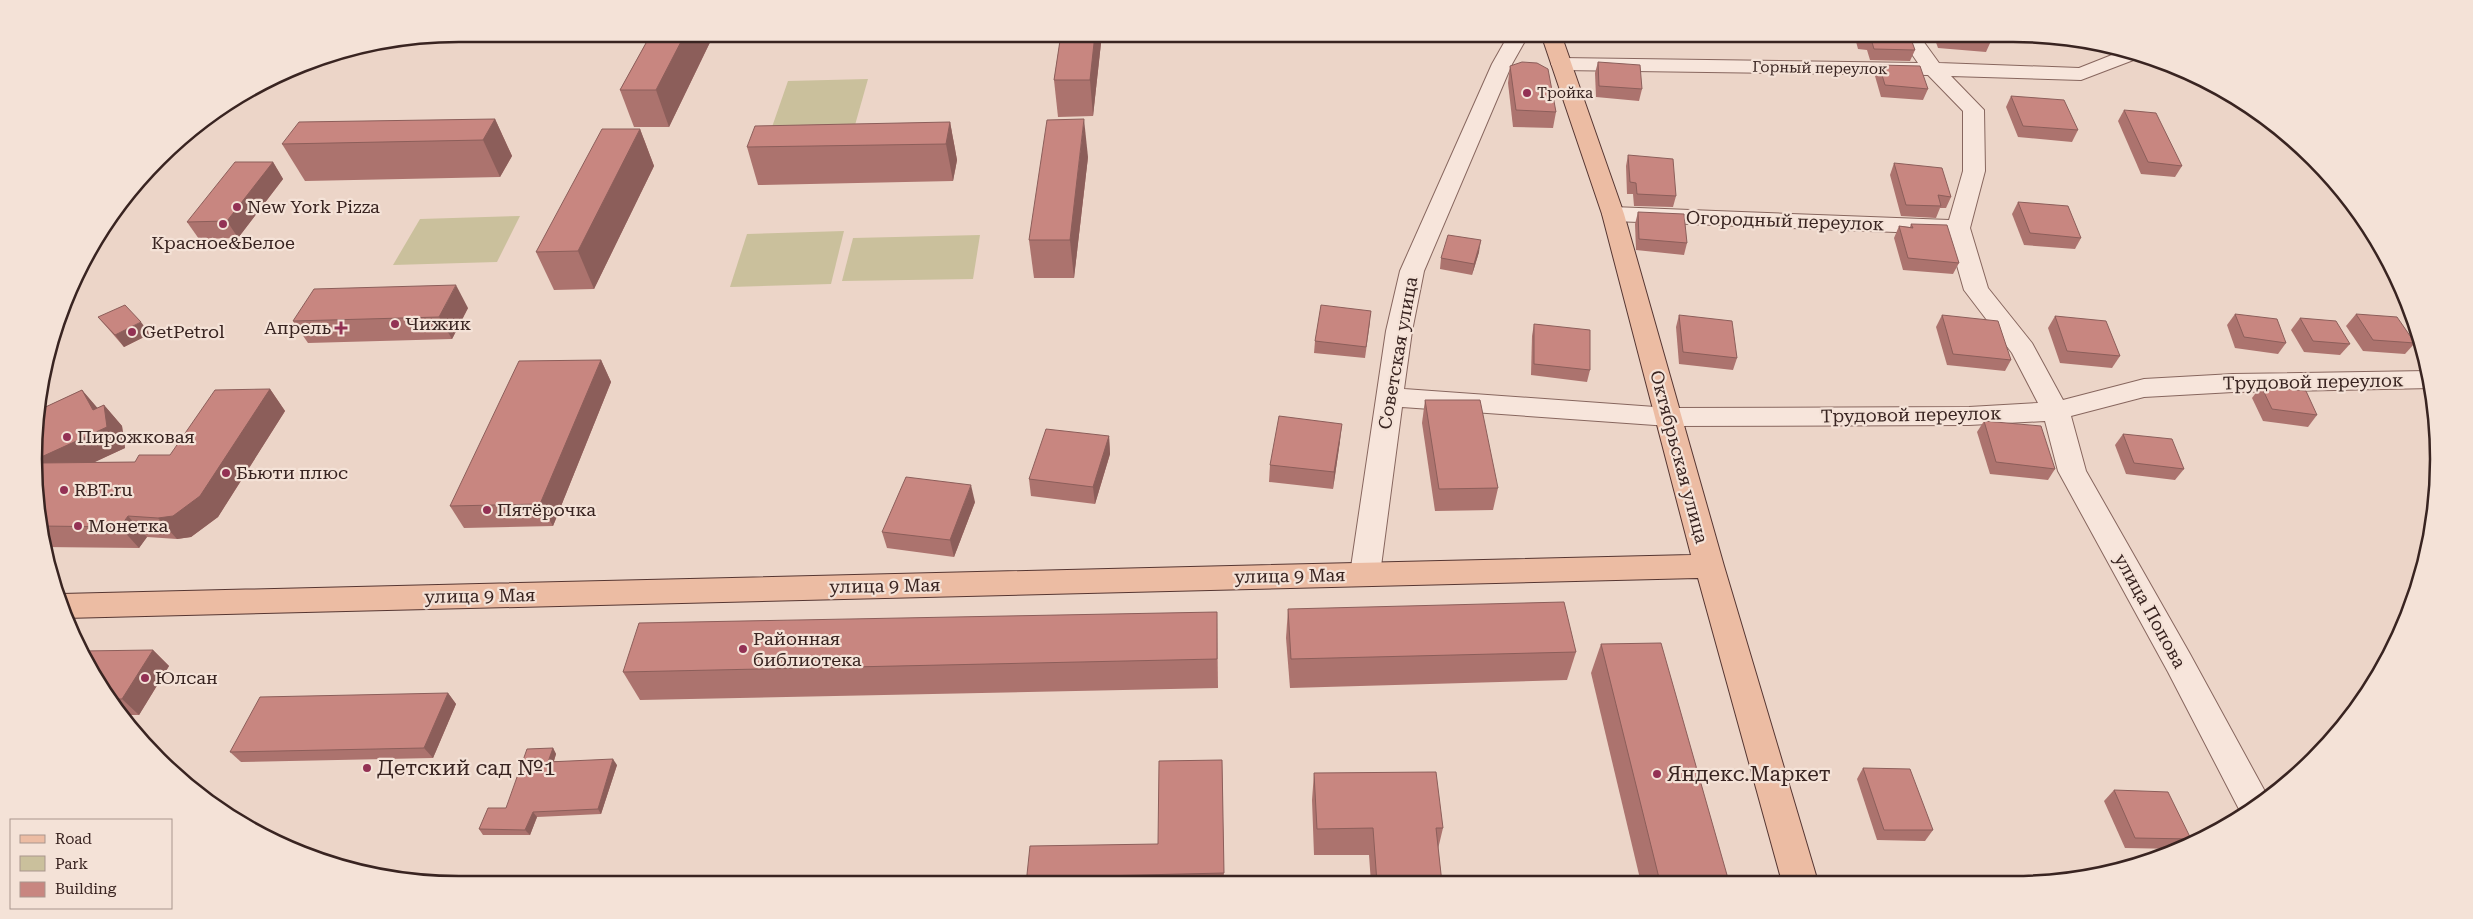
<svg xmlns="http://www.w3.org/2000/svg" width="2473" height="919" viewBox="0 0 2473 919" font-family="'Roboto Serif',serif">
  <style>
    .green { fill: #cac09c }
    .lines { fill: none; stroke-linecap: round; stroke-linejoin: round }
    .minor-casing { stroke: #87665e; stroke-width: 2 }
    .major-casing { stroke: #563632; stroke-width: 2 }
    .minor { fill: #f7e5db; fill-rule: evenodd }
    .major { fill: #ecbca3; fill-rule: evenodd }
    .wall { fill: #ac736e }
    .shaded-wall { fill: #8c5e5a }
    .building { fill: #c88680; stroke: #8c5e5a }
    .poi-dot { fill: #933154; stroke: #f4e2d7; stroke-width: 2 }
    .labels { text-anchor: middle; stroke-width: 4.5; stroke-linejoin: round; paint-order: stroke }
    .far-street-label { font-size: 15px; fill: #392421; stroke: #f4e2d7 }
    .far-poi-label { font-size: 15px; fill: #392421; stroke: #f4e2d7; text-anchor: start }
    .poi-label { font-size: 18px; fill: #392421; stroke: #f4e2d7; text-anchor: start }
    .street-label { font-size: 18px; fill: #392421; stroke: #f4e2d7 }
    .near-poi-label { font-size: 21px; fill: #392421; stroke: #f4e2d7; text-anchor: start }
    .rim { fill: none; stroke: #392421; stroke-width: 2.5 }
  </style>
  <rect width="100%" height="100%" fill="#ecd5c8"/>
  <g class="green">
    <path d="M868 79 855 125 772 127 788 81Z"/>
    <path d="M520 216 497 262 393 265 420 219Z"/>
    <path d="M844 231 831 284 730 287 747 234Z"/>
    <path d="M980 235 973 279 842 281 853 238Z"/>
  </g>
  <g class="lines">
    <defs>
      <path id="minor" d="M1509 34H1529L1512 64 1424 271 1412 331 1404 389 1669 408 1969 407 2038 403 2012 353 1964 290 1948 234 1613 221 1605 219 1602 214 1605 209 1613 207 1949 220 1963 171V111L1928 75 1561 70 1554 68 1551 64 1554 60 1561 58 1918 63 1898 34H1918L1939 63 2079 68 2127 49 2144 56 2081 80 1951 76 1984 110 1985 171 1970 228 1988 288 2032 343 2063 400 2144 379 2233 374 2428 371 2432 388 2233 392 2144 397 2071 416 2086 471 2190 654 2268 797 2242 815 2168 672 2058 471 2045 421 1969 425 1669 426 1402 407 1380 574 1375 582 1365 586 1355 582 1350 574 1386 331 1400 271 1492 64Z"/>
      <path id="major" d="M1541 34H1561L1624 214 1724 566 1818 882H1782L1698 578 65 618 58 595 61 594 1691 555 1602 214Z"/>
    </defs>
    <use href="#minor" class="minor-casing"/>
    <use href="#major" class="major-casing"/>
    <use href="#minor" class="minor"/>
    <use href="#major" class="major"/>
  </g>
  <g class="wall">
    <path d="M651 34H714L669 127H634L620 90Z"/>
    <path d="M1061 34H1102L1093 116 1058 117 1054 80Z"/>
    <path d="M1595 34H1626V36Z"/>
    <path d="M1854 34H1908L1915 50 1910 61 1870 60 1867 50 1858 49Z"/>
    <path d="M1933 34H1988L1991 41 1986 52 1938 48Z"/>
    <path d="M1598 62 1642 89 1639 101 1596 97 1595 73Z"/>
    <path d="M1879 65 1928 89 1923 100 1881 97 1875 76Z"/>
    <path d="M1510 66 1556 112 1553 128 1513 127 1508 83Z"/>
    <path d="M2011 96 2078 130 2072 142 2018 137 2006 107Z"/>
    <path d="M2124 110 2182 166 2175 177 2141 174 2118 121Z"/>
    <path d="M495 119 512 156 500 177 305 181 282 144Z"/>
    <path d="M950 122 957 160 953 181 758 185 747 147Z"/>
    <path d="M640 129 654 166 594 289 554 290 536 252Z"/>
    <path d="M1628 155 1676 196 1673 207 1634 206 1633 194H1627L1626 166Z"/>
    <path d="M1088 157 1074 278H1034L1029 240Z"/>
    <path d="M273 162 283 179 238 238 199 239 187 222Z"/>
    <path d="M1894 163 1951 197 1946 208H1940L1936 218 1901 216 1890 175Z"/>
    <path d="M2018 202 2081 238 2075 249 2024 245 2012 214Z"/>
    <path d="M1638 212 1687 243 1684 255 1636 250 1635 224Z"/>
    <path d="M1911 224 1959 263 1953 274 1903 270 1894 238 1899 226 1910 227Z"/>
    <path d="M1479 252 1472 275 1440 269 1441 258Z"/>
    <path d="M468 308 452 339 308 343 293 321Z"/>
    <path d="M2235 314 2286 343 2278 354 2235 348 2227 325Z"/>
    <path d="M2356 314 2415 343 2405 354 2363 351 2346 326Z"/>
    <path d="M1679 315 1737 358 1733 370 1679 364 1676 327Z"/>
    <path d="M1942 315 2011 360 2005 371 1947 365 1936 327Z"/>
    <path d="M2055 316 2120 356 2112 368 2060 363 2048 328Z"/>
    <path d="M98 317 150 334 124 347Z"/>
    <path d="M2300 318 2350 344 2340 355 2304 352 2291 330Z"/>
    <path d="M1370 322 1365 358 1314 353 1315 341Z"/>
    <path d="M1534 324 1590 370 1587 382 1531 375 1532 336Z"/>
    <path d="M601 360 611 382 553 526 464 528 450 506Z"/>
    <path d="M2261 386 2317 415 2308 427 2263 421 2252 398Z"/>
    <path d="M2432 388 2436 404V413L2425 396Z"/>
    <path d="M270 389 285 411 218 517 191 537 177 539 147 537 139 548 43 547 42 543 38 406 41 409 82 390 97 408 104 405 122 426 125 448 94 462H135L170 455Z"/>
    <path d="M1425 400 1498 488 1493 510 1435 511 1422 423Z"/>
    <path d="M1984 421 2055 469 2048 480 1990 474 1977 432Z"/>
    <path d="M2123 434 2184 469 2175 480 2126 474 2115 445Z"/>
    <path d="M1109 436 1110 454 1095 504 1031 496 1029 479Z"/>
    <path d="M1340 441 1333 489 1269 482 1270 465Z"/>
    <path d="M975 502 954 557 887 548 882 532Z"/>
    <path d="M1288 609 1576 652 1567 680 1290 688 1286 638Z"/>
    <path d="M1217 612 1218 688 640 700 623 672Z"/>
    <path d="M1601 644 1729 882 1641 883 1591 673Z"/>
    <path d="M153 650 169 666 139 715H124L105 696Z"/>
    <path d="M448 693 456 704 433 758 241 762 230 752Z"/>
    <path d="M553 748 556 754 554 761 617 765 601 814 537 817 530 835H483L479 829 506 808Z"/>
    <path d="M1222 760 1224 884H1026L1158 844Z"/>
    <path d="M1863 768 1933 830 1925 841 1877 840 1857 779Z"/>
    <path d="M1314 773 1443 828 1438 849 1442 883H1371L1369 855H1314L1312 800Z"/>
    <path d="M2114 790 2191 839 2181 848 2177 849 2125 848 2104 801Z"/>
  </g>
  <g class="shaded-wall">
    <path d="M685 34H714L669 127 656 90Z"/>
    <path d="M1095 34H1102L1093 116 1090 80Z"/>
    <path d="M495 119 512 156 500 177 483 140Z"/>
    <path d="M1084 119 1088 157 1074 278 1070 240Z"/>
    <path d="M950 122 957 160 953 181 946 144Z"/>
    <path d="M640 129 654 166 594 289 578 251Z"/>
    <path d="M273 162 283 179 238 238 227 221Z"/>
    <path d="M1481 240 1479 252 1472 275 1474 264Z"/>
    <path d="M456 285 468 308 452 339 439 317Z"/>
    <path d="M141 322 150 334 124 347 115 335Z"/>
    <path d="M601 360 611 382 553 526 540 504Z"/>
    <path d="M270 389 285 411 218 517 191 537 177 539 158 518Z"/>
    <path d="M82 390 101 412 104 405 122 426 125 448 48 484 40 475 39 458 93 410Z"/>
    <path d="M1342 424 1340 441 1333 489 1334 472Z"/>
    <path d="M1109 436 1110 454 1095 504 1093 487Z"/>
    <path d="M971 485 975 502 954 557 950 540Z"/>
    <path d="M128 516 147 537 139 548 120 527Z"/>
    <path d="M153 650 169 666 139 715 122 699Z"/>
    <path d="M448 693 456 704 433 758 424 748Z"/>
    <path d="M553 748 556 754 552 767 548 762Z"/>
    <path d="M613 759 617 765 601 814 598 809Z"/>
    <path d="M533 812 537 817 530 835 525 830Z"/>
  </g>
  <g class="building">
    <path d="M651 34H685L656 90H620Z"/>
    <path d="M1061 34H1095L1090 80H1054Z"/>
    <path d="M1861 34H1908L1911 39 1915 50 1874 49 1871 39 1862 38Z"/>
    <path d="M1942 34H1988L1991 41 1943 37Z"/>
    <path d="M1522 62 1537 63 1548 69 1556 112 1516 110 1510 66Z"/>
    <path d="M1598 62 1640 65 1642 89 1599 86Z"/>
    <path d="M1879 65 1920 66 1928 89 1885 85Z"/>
    <path d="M2011 96 2064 100 2078 130 2023 126Z"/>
    <path d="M2124 110 2156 113 2182 166 2148 162Z"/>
    <path d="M495 119 483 140 282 144 299 122Z"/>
    <path d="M1084 119 1070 240H1029L1047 120Z"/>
    <path d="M950 122 946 144 747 147 755 126Z"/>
    <path d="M602 129H640L578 251 536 252Z"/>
    <path d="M1628 155 1673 159 1676 196 1637 194 1636 183 1630 182Z"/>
    <path d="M235 162H273L227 221 187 222Z"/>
    <path d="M1894 163 1942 168 1951 197 1938 195 1941 206 1906 205Z"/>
    <path d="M2018 202 2068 206 2081 238 2030 233Z"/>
    <path d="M1638 212 1684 214 1687 243 1639 239Z"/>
    <path d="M1911 224 1947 225 1959 263 1908 258 1899 226 1913 228Z"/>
    <path d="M1448 235 1481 240 1474 264 1441 258Z"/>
    <path d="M456 285 439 317 293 321 314 289Z"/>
    <path d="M125 305 141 322 115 335 98 317Z"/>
    <path d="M1321 305 1371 311 1366 347 1315 341Z"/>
    <path d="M2235 314 2277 319 2286 343 2244 337Z"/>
    <path d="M2356 314 2397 317 2415 343 2373 340Z"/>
    <path d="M1679 315 1732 321 1737 358 1683 352Z"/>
    <path d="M1942 315 1998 321 2011 360 1953 354Z"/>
    <path d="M2055 316 2106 321 2120 356 2067 351Z"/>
    <path d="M2300 318 2336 321 2350 344 2313 341Z"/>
    <path d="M1534 324 1590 330V370L1534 364Z"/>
    <path d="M601 360 540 504 450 506 519 361Z"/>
    <path d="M2261 386 2306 391 2317 415 2272 409Z"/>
    <path d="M270 389 200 496 173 516 158 518 128 516 120 527 41 526 39 463 135 462 139 455H170L215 390Z"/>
    <path d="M82 390 93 410 104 405 107 427 39 458 38 406 39 410Z"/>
    <path d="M1425 400H1480L1498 488 1439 489Z"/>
    <path d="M1279 416 1342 424 1334 472 1270 465Z"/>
    <path d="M1984 421 2041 426 2055 469 1996 462Z"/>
    <path d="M1046 429 1109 436 1093 487 1029 479Z"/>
    <path d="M2123 434 2172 439 2184 469 2134 463Z"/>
    <path d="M906 477 971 485 950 540 882 532Z"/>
    <path d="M1564 602 1576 652 1291 659 1288 609Z"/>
    <path d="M1217 612V659L623 672 639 623Z"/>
    <path d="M1661 643 1729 882H1660L1601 644Z"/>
    <path d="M153 650 122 699H109L105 696 82 651Z"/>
    <path d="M448 693 424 748 230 752 260 697Z"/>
    <path d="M553 748 548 762 613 759 598 809 533 812 525 830 479 829 488 808H506L527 749Z"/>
    <path d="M1222 760 1224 873 1099 876V884H1026L1030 846 1158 844 1159 761Z"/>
    <path d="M1863 768 1910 769 1933 830H1884Z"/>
    <path d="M1436 772 1443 828H1436L1442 883H1377L1373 828 1317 829 1314 773Z"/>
    <path d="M2114 790 2168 792 2191 839 2135 838Z"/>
  </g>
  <g class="poi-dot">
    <circle cx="1527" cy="93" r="5"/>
    <circle cx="237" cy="207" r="5"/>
    <circle cx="223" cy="224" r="5"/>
    <circle cx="395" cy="324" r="5"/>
    <path d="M338.5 320.5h5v5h5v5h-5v5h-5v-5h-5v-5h5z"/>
    <circle cx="132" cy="332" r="5"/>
    <circle cx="67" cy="437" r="5"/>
    <circle cx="226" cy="473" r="5"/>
    <circle cx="64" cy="490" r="5"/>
    <circle cx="487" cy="510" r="5"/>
    <circle cx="78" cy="526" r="5"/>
    <circle cx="743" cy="649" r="5"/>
    <circle cx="145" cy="678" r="5"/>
    <circle cx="367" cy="768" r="5"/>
    <circle cx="1657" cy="774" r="5"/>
  </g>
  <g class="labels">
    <g class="far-street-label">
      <text transform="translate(1820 68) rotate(1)" y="5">Горный переулок</text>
    </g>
    <g class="far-poi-label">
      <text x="1537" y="98">Тройка</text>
    </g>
    <g class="poi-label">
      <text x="247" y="213">New York Pizza</text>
      <text x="223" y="249" text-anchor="middle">Красное&amp;Белое</text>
      <text x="405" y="330">Чижик</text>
      <text x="331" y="334" text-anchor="end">Апрель</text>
      <text x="142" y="338">GetPetrol</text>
      <text x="77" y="443">Пирожковая</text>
      <text x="236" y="479">Бьюти плюс</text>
      <text x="74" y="496">RBT.ru</text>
      <text x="497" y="516">Пятёрочка</text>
      <text x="88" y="532">Монетка</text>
      <text x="753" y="645">Районная<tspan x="753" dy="21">библиотека</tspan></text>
      <text x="155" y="684">Юлсан</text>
    </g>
    <g class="street-label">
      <text transform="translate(1785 221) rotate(2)" y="6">Огородный переулок</text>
      <text transform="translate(1398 353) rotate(-80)" y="6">Советская улица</text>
      <text transform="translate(2313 382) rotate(-1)" y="6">Трудовой переулок</text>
      <text transform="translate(1911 415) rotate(-1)" y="6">Трудовой переулок</text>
      <text transform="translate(1679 457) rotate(75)" y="6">Октябрьская улица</text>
      <text transform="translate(1290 576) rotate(-1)" y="6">улица 9 Мая</text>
      <text transform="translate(885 586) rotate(-1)" y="6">улица 9 Мая</text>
      <text transform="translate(480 596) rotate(-1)" y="6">улица 9 Мая</text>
      <text transform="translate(2150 611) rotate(61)" y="6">улица Попова</text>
    </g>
    <g class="near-poi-label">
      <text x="377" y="775">Детский сад №1</text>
      <text x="1667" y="781">Яндекс.Маркет</text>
    </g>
  </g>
  <path d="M0 0H2473V919H0ZM459 42H2013A417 417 0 0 1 2430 459V459A417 417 0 0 1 2013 876H459A417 417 0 0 1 42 459V459A417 417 0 0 1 459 42Z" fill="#f4e2d7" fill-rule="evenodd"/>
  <path class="rim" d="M459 42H2013A417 417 0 0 1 2430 459V459A417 417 0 0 1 2013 876H459A417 417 0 0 1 42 459V459A417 417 0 0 1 459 42Z"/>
  <rect x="10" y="819" width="162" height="90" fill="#f4e2d7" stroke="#a9968e"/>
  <rect x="20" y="835" width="25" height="8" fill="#ecbca3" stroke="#a9968e"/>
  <text x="55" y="844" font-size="15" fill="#392421">Road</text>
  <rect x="20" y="856" width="25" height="15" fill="#cac09c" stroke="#a9968e"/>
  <text x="55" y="869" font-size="15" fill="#392421">Park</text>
  <rect x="20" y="882" width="25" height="15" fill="#c88680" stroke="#a9968e"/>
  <text x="55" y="894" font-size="15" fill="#392421">Building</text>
</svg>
